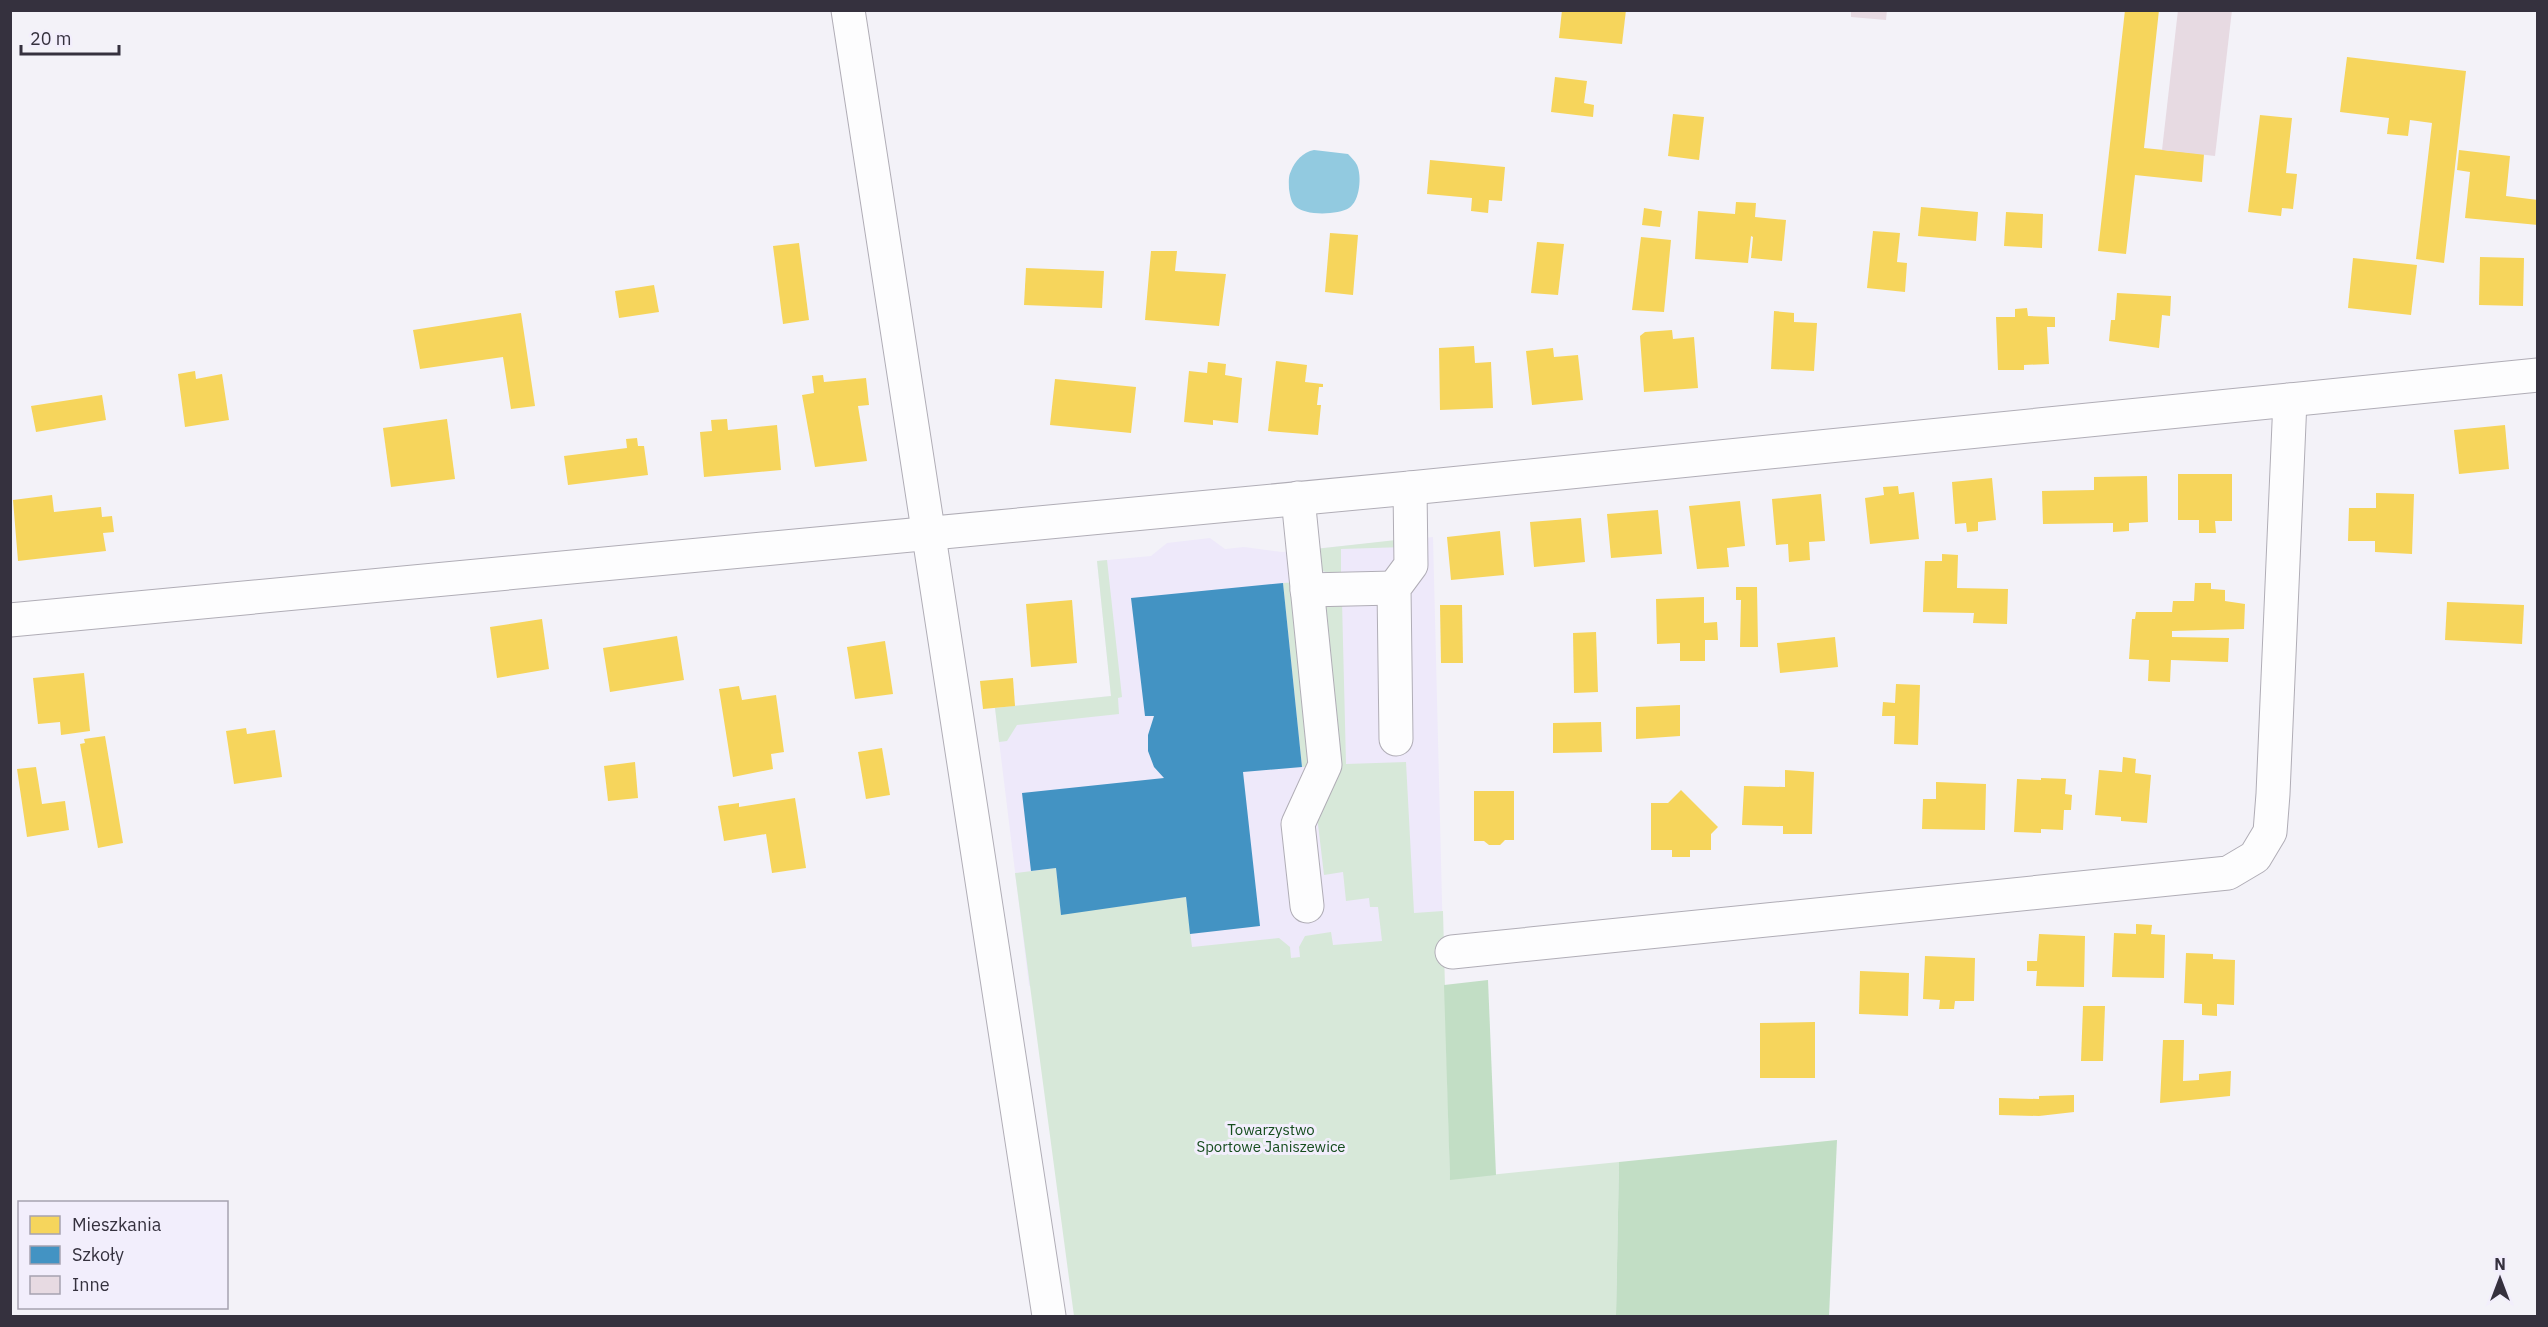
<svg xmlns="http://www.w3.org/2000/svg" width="2548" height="1327" viewBox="0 0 2548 1327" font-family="'IBM Plex Sans',sans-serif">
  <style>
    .built { fill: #eee9fa }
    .green { fill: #d7e8d9 }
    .forest { fill: #c2dec5 }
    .water { fill: #92cae0 }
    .homes { fill: #f6d55c }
    .schools { fill: #4393c3 }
    .building { fill: #e7dae2 }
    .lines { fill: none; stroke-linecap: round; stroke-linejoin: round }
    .minor-casing { stroke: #b0adb6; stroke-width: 35 }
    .minor { stroke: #fdfdfe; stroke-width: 33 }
    .labels { text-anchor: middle; stroke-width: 6; stroke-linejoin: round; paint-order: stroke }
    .park-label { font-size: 15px; fill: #154c1d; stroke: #f2eefc }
  </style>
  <rect width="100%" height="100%" fill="#f3f2f8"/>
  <path class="built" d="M1433 537 1443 942 1029 986 995 708 1111 696 1097 561 1151 556 1167 543 1210 538 1225 549 1244 547 1282 552Z"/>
  <g class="green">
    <path d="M1405 539V547L1341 549V576L1322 571 1316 561 1315 549Z"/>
    <path d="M1107 560 1122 697 1118 698 1119 714 1017 725 1007 741 999 742 995 708 1111 696 1097 561Z"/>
    <path d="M1300 582 1313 766 1302 767 1283 583Z"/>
    <path d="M1342 601 1346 764 1406 762 1414 913 1443 911 1450 1179 1619 1162 1616 1316H1074L1015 873 1056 868 1061 914 1186 897 1192 947 1279 938 1290 947 1291 958 1300 957 1299 947 1305 936 1331 932 1333 945 1382 941 1378 907H1370L1369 898 1346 901 1343 872 1324 875 1317 816 1325 607Z"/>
  </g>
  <g class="forest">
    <path d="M1488 980 1496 1175 1450 1180 1444 985Z"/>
    <path d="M1837 1140 1829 1316H1616L1619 1162Z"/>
  </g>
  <path class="water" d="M1314 150 1348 154C1351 157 1355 161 1357 165 1362 176 1360 201 1349 208 1338 215 1304 216 1295 206 1291 202 1290 195 1289 189 1289 182 1288 177 1291 171 1295 161 1303 152 1314 150Z"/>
  <g class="homes">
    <path d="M1562 10H1626L1622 44 1559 38Z"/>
    <path d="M2125 10H2159L2144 148 2204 154 2202 182 2135 175 2126 254 2098 251Z"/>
    <path d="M2347 57 2466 71 2444 263 2416 259 2432 123 2410 120 2408 136 2387 134 2389 118 2340 112Z"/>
    <path d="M1555 77 1587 81 1584 103 1594 105 1593 117 1551 112Z"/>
    <path d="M1673 114 1704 117 1699 160 1668 156Z"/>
    <path d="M2260 115 2292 118 2286 173 2297 174 2293 209 2282 208 2281 216 2248 212Z"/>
    <path d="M2459 150 2510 156 2506 196 2538 200V225L2465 218 2470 172 2457 170Z"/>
    <path d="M1430 160 1505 167 1502 201 1489 200 1488 213 1471 211 1472 198 1427 194Z"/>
    <path d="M1736 202 1756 203 1755 217 1786 220 1782 261 1751 258 1753 237 1751 236 1748 263 1695 259 1698 211 1735 214Z"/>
    <path d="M1921 207 1978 212 1976 241 1918 236Z"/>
    <path d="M1644 208 1662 211 1660 227 1642 225Z"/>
    <path d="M2006 212 2043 214 2042 248 2004 246Z"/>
    <path d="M1873 231 1900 233 1897 262 1907 263 1905 292 1867 288Z"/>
    <path d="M1330 233 1358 235 1353 295 1325 292Z"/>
    <path d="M1641 237 1671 240 1664 312 1632 310Z"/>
    <path d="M1537 242 1564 244 1558 295 1531 293Z"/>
    <path d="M799 243 809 320 783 324 773 246Z"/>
    <path d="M1151 251H1177L1175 271 1226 274 1219 326 1145 320Z"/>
    <path d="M2480 257 2524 258 2523 306 2479 305Z"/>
    <path d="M2353 258 2417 265 2411 315 2348 308Z"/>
    <path d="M1026 268 1104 271 1102 308 1024 305Z"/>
    <path d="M654 285 659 312 619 318 615 291Z"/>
    <path d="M2117 293 2171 296 2170 316 2162 315 2159 348 2109 341 2111 320H2115Z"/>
    <path d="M2027 308 2028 316 2055 317V327H2047L2049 364 2024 365V370H1998L1996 317H2015V309Z"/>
    <path d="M1774 311 1794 313V322L1817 323 1814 371 1771 369Z"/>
    <path d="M521 313 535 406 511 409 503 357 420 369 413 330Z"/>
    <path d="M1672 330 1673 339 1694 337 1698 388 1644 392 1640 336 1645 332Z"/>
    <path d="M1474 346 1475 363 1491 362 1493 408 1440 410 1439 348Z"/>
    <path d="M1553 348 1554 357 1578 355 1583 400 1532 405 1526 351Z"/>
    <path d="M1276 361 1307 365 1305 382 1323 384V387H1319L1317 405H1321L1318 435 1268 431Z"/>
    <path d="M1208 362 1226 364 1225 375 1242 378 1238 423 1213 420V425L1184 422 1189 371 1207 373Z"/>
    <path d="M195 371 196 379 222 374 229 420 185 427 178 374Z"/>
    <path d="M823 375 824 382 866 378 869 405 858 406 867 461 815 467 802 395 814 393 812 376Z"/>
    <path d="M1055 379 1136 387 1131 433 1050 425Z"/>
    <path d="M102 395 106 420 36 432 31 406Z"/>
    <path d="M447 419 455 479 391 487 383 428Z"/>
    <path d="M727 419 728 430 777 425 781 470 704 477 700 432 712 431 711 420Z"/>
    <path d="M2505 425 2509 469 2459 474 2454 430Z"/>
    <path d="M637 438 638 446H644L648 475 568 485 564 456 627 448 626 439Z"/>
    <path d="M2178 474H2232V521H2215L2216 533H2199V520H2178Z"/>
    <path d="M2147 476 2148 522 2129 523V531L2113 532V523L2043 524 2042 491 2094 490V477Z"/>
    <path d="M1992 478 1996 520 1978 522V531L1967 532 1966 523 1955 524 1952 482Z"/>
    <path d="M1898 486 1899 494 1914 492 1919 539 1870 544 1865 498 1884 495 1883 487Z"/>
    <path d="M2376 493 2414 494 2412 554 2375 552V541H2348L2349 508H2376Z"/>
    <path d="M1821 494 1825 541 1809 542 1810 560 1789 562 1788 544 1776 545 1772 499Z"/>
    <path d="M52 495 54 512 101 507 102 517 112 516 114 532 103 533 106 551 18 561 13 500Z"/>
    <path d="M1740 501 1745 546 1727 548 1729 567 1697 569 1689 506Z"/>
    <path d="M1658 510 1662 554 1611 558 1607 514Z"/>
    <path d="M1581 518 1585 562 1534 567 1530 522Z"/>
    <path d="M1500 531 1504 575 1451 580 1447 537Z"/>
    <path d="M1942 554 1958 555 1957 588 2008 589 2007 624 1973 623 1974 613 1923 612 1925 561H1942Z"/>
    <path d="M2195 583H2211V589L2225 590V601L2245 604 2244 629 2172 631V637L2229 638 2228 662 2171 660 2170 682 2148 681 2149 660 2129 659 2132 619H2135L2136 612H2172L2173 601H2194Z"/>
    <path d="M1736 587H1757L1758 647H1740L1741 600H1736Z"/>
    <path d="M1704 597V623L1717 622 1718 640H1705V661H1680V643L1657 644 1656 599Z"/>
    <path d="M1072 600 1077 663 1031 667 1026 604Z"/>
    <path d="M2447 602 2524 605 2522 644 2445 640Z"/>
    <path d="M1440 605H1462L1463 663H1441Z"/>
    <path d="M542 619 549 669 497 678 490 627Z"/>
    <path d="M1596 632 1598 692 1574 693 1573 633Z"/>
    <path d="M677 636 684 680 610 692 603 648Z"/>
    <path d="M1835 637 1838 667 1780 673 1777 643Z"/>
    <path d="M885 641 893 694 855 699 847 647Z"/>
    <path d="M84 673 90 731 61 735 60 722 38 724 33 678Z"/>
    <path d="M1013 678 1015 706 983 709 980 681Z"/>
    <path d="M1896 684 1920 685 1918 745 1894 744 1895 716H1882L1883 702 1895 703Z"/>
    <path d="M739 686 742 700 776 695 784 752 771 754 773 769 733 777 719 689Z"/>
    <path d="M1680 705V736L1636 739V707Z"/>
    <path d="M1601 722 1602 752 1553 753V723Z"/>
    <path d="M246 728 247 734 275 730 282 777 234 784 226 731Z"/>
    <path d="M105 736 123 843 98 848 80 744 85 743 84 739Z"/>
    <path d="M882 748 890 795 866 799 858 752Z"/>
    <path d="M2123 757 2136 759 2135 773 2151 775 2147 823 2121 821V817L2095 815 2099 770 2122 772Z"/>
    <path d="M635 762 638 798 608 801 604 766Z"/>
    <path d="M36 767 42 804 65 801 69 830 27 837 17 769Z"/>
    <path d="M1785 770 1814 772 1812 834H1783V826L1742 825 1744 786 1785 787Z"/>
    <path d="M2041 778 2066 779 2065 794 2072 795 2071 810H2064L2063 830 2041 829V833L2014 832 2017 779 2041 780Z"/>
    <path d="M1936 782 1986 784 1985 830 1922 829 1923 799H1936Z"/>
    <path d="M1681 790 1718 827 1711 834V850H1690V857H1672V850H1651V803H1668Z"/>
    <path d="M1474 791H1514V840H1505L1500 845H1489L1484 841H1474Z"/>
    <path d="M795 798 806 868 772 873 766 834 724 841 718 806 739 803V807Z"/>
    <path d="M2136 924 2152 925 2151 934 2165 935 2164 978 2112 977 2114 933 2136 934Z"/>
    <path d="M2039 934 2085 936 2084 987 2036 986 2037 971H2027V961H2037Z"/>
    <path d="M2186 953 2213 954V959L2235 960 2234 1005 2217 1004V1016L2202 1015V1004L2184 1003Z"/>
    <path d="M1925 956 1975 958 1974 1001H1955L1954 1009H1939L1940 1000 1923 999Z"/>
    <path d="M1860 971 1909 973 1908 1016 1859 1014Z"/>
    <path d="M2083 1006H2105L2103 1061H2081Z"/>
    <path d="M1815 1022V1078H1760V1023Z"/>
    <path d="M2163 1040H2184L2183 1081 2199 1080V1074L2231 1071 2230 1096 2160 1103Z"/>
    <path d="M2074 1095V1112L2039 1116 1999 1115V1098L2039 1099V1096Z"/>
  </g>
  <path class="schools" d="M1283 583 1302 767 1243 772 1260 926 1190 934 1186 897 1061 915 1056 868 1031 871 1022 793 1164 778 1154 767 1148 751V735L1154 716H1145L1131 598Z"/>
  <g class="building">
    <path d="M1851 10H1887L1886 20 1851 17Z"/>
    <path d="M2178 10H2232L2215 156 2162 150Z"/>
  </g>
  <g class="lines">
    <defs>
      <g id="minor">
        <path d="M848 10 1049 1316"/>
        <path d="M1298 498 1325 765 1298 824 1307 906"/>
        <path d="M1307 590 1394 588"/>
        <path d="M10 620 1410 488 2538 375"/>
        <path d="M1396 739 1394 588 1411 565 1410 488"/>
        <path d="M1452 952 2228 873 2255 857 2270 832 2273 794 2290 400"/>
      </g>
    </defs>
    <use href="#minor" class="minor-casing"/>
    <use href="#minor" class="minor"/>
  </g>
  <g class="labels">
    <g class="park-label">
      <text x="1271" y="1135">Towarzystwo<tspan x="1271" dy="17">Sportowe Janiszewice</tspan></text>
    </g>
  </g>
  <rect width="2548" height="1327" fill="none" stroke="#35313e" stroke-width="24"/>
  <rect x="18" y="1201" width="210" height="108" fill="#f2eefc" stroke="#a6a2b0" stroke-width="1.5"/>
  <rect x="30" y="1216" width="30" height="18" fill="#f6d55c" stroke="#a6a2b0" stroke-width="1.5"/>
  <text x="72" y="1231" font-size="18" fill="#35313e">Mieszkania</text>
  <rect x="30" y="1246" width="30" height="18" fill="#4393c3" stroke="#a6a2b0" stroke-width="1.5"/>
  <text x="72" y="1261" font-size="18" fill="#35313e">Szkoły</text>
  <rect x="30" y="1276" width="30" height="18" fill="#e7dae2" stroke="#a6a2b0" stroke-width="1.5"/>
  <text x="72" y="1291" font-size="18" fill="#35313e">Inne</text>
  <g transform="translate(2500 1279)" stroke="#f2eefc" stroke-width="4.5" paint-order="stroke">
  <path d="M0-4.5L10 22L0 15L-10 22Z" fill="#35313e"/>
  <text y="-9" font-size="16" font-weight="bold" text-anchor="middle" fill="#35313e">N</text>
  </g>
  <path d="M21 45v9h98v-9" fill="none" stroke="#35313e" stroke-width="3"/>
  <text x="30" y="45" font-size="18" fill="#35313e" stroke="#f2eefc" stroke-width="4.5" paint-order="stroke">20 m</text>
</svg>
